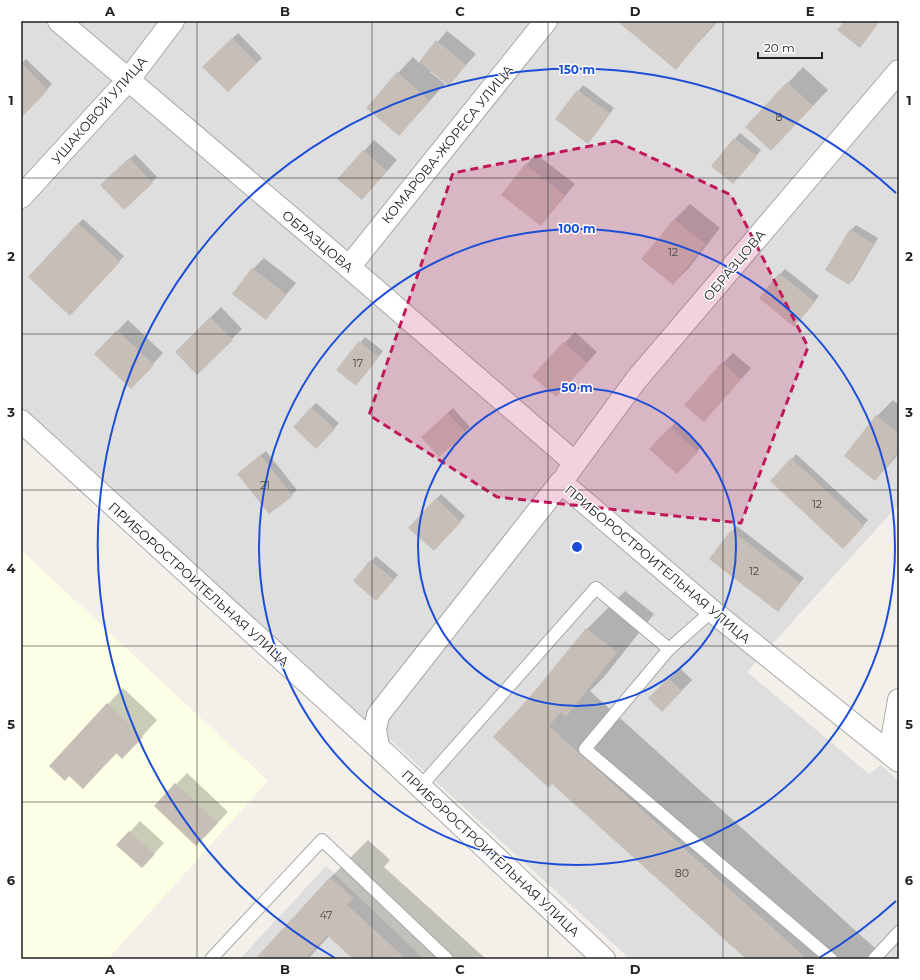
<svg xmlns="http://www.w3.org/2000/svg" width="920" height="980" viewBox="0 0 920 980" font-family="Montserrat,sans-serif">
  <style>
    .residential { fill: #dfdede }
    .education { fill: #fcffe4 }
    .shadow { fill: #0003 }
    .building { fill: #c7bfb7 }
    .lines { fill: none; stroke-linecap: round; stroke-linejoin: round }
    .service-casing { stroke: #a8a8a8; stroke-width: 14 }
    .minor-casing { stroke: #a8a8a8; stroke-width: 24 }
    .service { stroke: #fff; stroke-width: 12 }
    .minor { stroke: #fff; stroke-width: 22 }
    .marked { fill: #c2185b; fill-opacity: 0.2; stroke: #c2185b; stroke-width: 3; stroke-dasharray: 8 5; stroke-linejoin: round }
    .grid { fill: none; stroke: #212121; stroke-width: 1; stroke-opacity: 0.55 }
    .ring { fill: none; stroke: #1d4ed8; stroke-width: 2 }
    .labels { text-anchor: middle; stroke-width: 3; stroke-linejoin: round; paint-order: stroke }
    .number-label { font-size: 11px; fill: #4a4846 }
    .street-label { font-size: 13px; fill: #212121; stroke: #fff }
    .centre { fill: #1d4ed8; stroke: #fff; stroke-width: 2 }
    .ring-label { font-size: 12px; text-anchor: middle; font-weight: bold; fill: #1d4ed8; stroke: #fff; stroke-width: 3; stroke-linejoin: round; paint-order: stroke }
    .neatline { fill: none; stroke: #212121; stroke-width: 1.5 }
    .grid-label { font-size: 13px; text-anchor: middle; font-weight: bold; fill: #212121 }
  </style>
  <rect width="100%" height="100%" fill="#f2f0e8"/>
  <g class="residential">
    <path d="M21 21H899V504L747 672 869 774 881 765 899 781V959H630L378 729 21 431Z"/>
    <path d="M326 866 424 959H240Z"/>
  </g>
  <path class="education" d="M21 550 268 781 108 959H21Z"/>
  <g class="shadow">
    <path d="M618 21H718L676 68Z"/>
    <path d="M447 31 476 54 449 84 431 71 430 72 445 84 399 135 398 73 413 57 419 63Z"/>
    <path d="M238 33 262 58 228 91 204 67Z"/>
    <path d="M26 59 52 84 21 117V64Z"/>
    <path d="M803 67 828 90 786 134 788 83Z"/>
    <path d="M583 85 614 108 593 137 557 119Z"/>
    <path d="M740 133 761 150 738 178 712 166Z"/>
    <path d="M374 140 397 160 372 188 339 179Z"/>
    <path d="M135 154 157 177 124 209 102 185Z"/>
    <path d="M536 154 575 184 541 225 526 165Z"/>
    <path d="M690 204 720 228 689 268 673 284 674 220Z"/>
    <path d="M83 219 124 256 75 309 78 224Z"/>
    <path d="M856 225 878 238 854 279 849 284 851 230Z"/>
    <path d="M264 258 296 283 266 319 253 269Z"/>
    <path d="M785 269 819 296 799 321 780 274Z"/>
    <path d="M221 307 242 329 197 373 176 352Z"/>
    <path d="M128 320 163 353 141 377 95 354Z"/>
    <path d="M575 332 597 352 567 385 534 375Z"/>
    <path d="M365 337 383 351 361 379 338 370Z"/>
    <path d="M733 353 751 368 714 410 723 363Z"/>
    <path d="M893 400 899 405V454L875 480 845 455 877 416Z"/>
    <path d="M316 403 339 423 321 443 311 408Z"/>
    <path d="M453 408 470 427 439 456 427 432Z"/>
    <path d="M676 422 702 446 676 473 650 449Z"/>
    <path d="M266 451 297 490 270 513 238 474Z"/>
    <path d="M796 454 868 520 848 542 792 459Z"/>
    <path d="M441 494 465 516 438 545 436 499Z"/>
    <path d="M737 526 804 578 782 605 732 531Z"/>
    <path d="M376 556 398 575 381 594 354 581Z"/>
    <path d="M625 591 654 614 604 677 590 691 887 959H748L552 783 535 693 587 629Z"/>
    <path d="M680 668 692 680 662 711 650 698Z"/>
    <path d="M123 688 157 720 137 742 117 753 83 787 108 704Z"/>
    <path d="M187 773 228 812 207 834 155 806Z"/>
    <path d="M140 821 164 843 152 856 118 845Z"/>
    <path d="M368 840 390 860 384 867 486 959H354L329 936 308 959H256L330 878Z"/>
  </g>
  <g class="building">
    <path d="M617 21H716L676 70Z"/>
    <path d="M844 21H880L860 48 837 30Z"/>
    <path d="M232 38 257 63 228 92 202 67Z"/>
    <path d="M436 40 466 65 449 86 419 62Z"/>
    <path d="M21 63 48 90 21 118Z"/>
    <path d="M397 72 430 101 399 136 366 108Z"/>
    <path d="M787 82 813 106 771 151 745 127Z"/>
    <path d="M577 90 610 113 588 144 555 119Z"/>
    <path d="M734 138 757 156 733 184 711 166Z"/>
    <path d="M363 150 387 171 362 200 337 179Z"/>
    <path d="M129 158 153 183 124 210 100 185Z"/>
    <path d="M525 164 565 195 541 226 501 195Z"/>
    <path d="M674 219 705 244 673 285 641 259Z"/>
    <path d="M78 223 120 262 70 316 28 277Z"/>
    <path d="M850 229 874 244 849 285 825 270Z"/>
    <path d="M252 268 286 294 266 320 232 294Z"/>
    <path d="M779 273 815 302 794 327 759 298Z"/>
    <path d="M210 317 233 340 197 375 175 352Z"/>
    <path d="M117 330 154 365 131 389 94 354Z"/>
    <path d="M359 341 379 357 356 386 336 370Z"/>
    <path d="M563 342 587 363 556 397 532 376Z"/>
    <path d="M722 362 741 379 704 422 684 405Z"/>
    <path d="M311 407 335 429 316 449 293 427Z"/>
    <path d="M448 413 466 433 439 457 421 437Z"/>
    <path d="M876 415 899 434V451L875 481 844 456Z"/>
    <path d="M670 427 698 452 677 474 649 449Z"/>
    <path d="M260 455 293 496 269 514 237 474Z"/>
    <path d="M791 458 864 526 843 549 770 481Z"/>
    <path d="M436 498 461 522 434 551 408 528Z"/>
    <path d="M731 530 800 583 778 612 709 559Z"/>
    <path d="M370 560 394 580 376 601 353 581Z"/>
    <path d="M586 628 617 652 566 717 561 712 549 726 807 959H746L552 784 549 788 493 737 534 692Z"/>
    <path d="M668 678 682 691 662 712 648 698Z"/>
    <path d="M107 703 143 737 122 759 116 753 83 789 69 776 65 781 49 766Z"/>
    <path d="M175 783 218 823 196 846 154 806Z"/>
    <path d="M129 831 155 854 142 868 116 845Z"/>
    <path d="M330 877 353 898 347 905 406 959H353L327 935 305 959H255Z"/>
  </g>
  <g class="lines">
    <defs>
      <g id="service">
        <path d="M712 611 669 649 585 749 831 959"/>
        <path d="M420 787 596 588 669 649"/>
        <path d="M211 959 322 840 447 959"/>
        <path d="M874 959 899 932"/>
      </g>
      <g id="minor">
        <path d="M59 21 349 267 575 463"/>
        <path d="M21 197 129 79 173 21"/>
        <path d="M349 267 546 21"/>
        <path d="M21 421 378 747 604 959"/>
        <path d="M567 474 636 380 899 71"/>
        <path d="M378 747 375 729 378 715 561 482 712 611 899 761"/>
        <path d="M890 752 899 700"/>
      </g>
    </defs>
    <use href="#service" class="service-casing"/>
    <use href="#minor" class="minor-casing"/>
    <use href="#service" class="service"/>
    <use href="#minor" class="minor"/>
  </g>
  <path class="marked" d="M616 141 731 195 808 347 741 523 497 497 369 415 453 173Z"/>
  <path class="grid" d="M197 21V959M372 21V959M548 21V959M723 21V959M21 178H899M21 334H899M21 490H899M21 646H899M21 802H899"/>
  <g class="ring">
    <circle cx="577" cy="547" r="159"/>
    <circle cx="577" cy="547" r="318"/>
    <path d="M896 901A477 477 0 0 1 819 958M335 958A477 477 0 1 1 896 193"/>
  </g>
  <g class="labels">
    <g class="number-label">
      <text x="779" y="121">8</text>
      <text x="673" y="256">12</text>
      <text x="358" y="367">17</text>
      <text x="265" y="489">21</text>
      <text x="817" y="508">12</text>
      <text x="754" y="575">12</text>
      <text x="682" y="877">80</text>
      <text x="326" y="919">47</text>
    </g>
    <g class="street-label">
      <text transform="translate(99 110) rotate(-49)" y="5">УШАКОВОЙ УЛИЦА</text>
      <text transform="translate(447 144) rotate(-51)" y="5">КОМАРОВА-ЖОРЕСА УЛИЦА</text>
      <text transform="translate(318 241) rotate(40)" y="5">ОБРАЗЦОВА</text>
      <text transform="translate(734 265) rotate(-50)" y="5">ОБРАЗЦОВА</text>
      <text transform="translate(658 564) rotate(40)" y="5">ПРИБОРОСТРОИТЕЛЬНАЯ УЛИЦА</text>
      <text transform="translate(199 584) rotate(42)" y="5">ПРИБОРОСТРОИТЕЛЬНАЯ УЛИЦА</text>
      <text transform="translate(491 853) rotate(43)" y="5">ПРИБОРОСТРОИТЕЛЬНАЯ УЛИЦА</text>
    </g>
  </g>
  <circle cx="577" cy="547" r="6" class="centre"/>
  <g class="ring-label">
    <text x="577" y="74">150 m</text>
    <text x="577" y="233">100 m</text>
    <text x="577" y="392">50 m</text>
  </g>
  <rect width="920" height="980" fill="none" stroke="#ffffff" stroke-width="44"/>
  <path d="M758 52v6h64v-6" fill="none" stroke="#212121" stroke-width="2"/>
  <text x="764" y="52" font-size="12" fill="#212121" stroke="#ffffff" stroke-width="3" paint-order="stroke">20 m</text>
  <rect x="22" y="22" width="876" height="936" class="neatline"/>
  <g class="grid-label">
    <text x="110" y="16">A</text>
    <text x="285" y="16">B</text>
    <text x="460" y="16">C</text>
    <text x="635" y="16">D</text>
    <text x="810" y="16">E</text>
    <text x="11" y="105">1</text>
    <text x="909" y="105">1</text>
    <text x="11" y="261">2</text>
    <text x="909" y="261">2</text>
    <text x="11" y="417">3</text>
    <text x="909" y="417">3</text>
    <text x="11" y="573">4</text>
    <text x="909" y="573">4</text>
    <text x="11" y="729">5</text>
    <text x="909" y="729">5</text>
    <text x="11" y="885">6</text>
    <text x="909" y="885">6</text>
    <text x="110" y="974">A</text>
    <text x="285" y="974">B</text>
    <text x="460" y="974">C</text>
    <text x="635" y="974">D</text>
    <text x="810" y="974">E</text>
  </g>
</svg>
